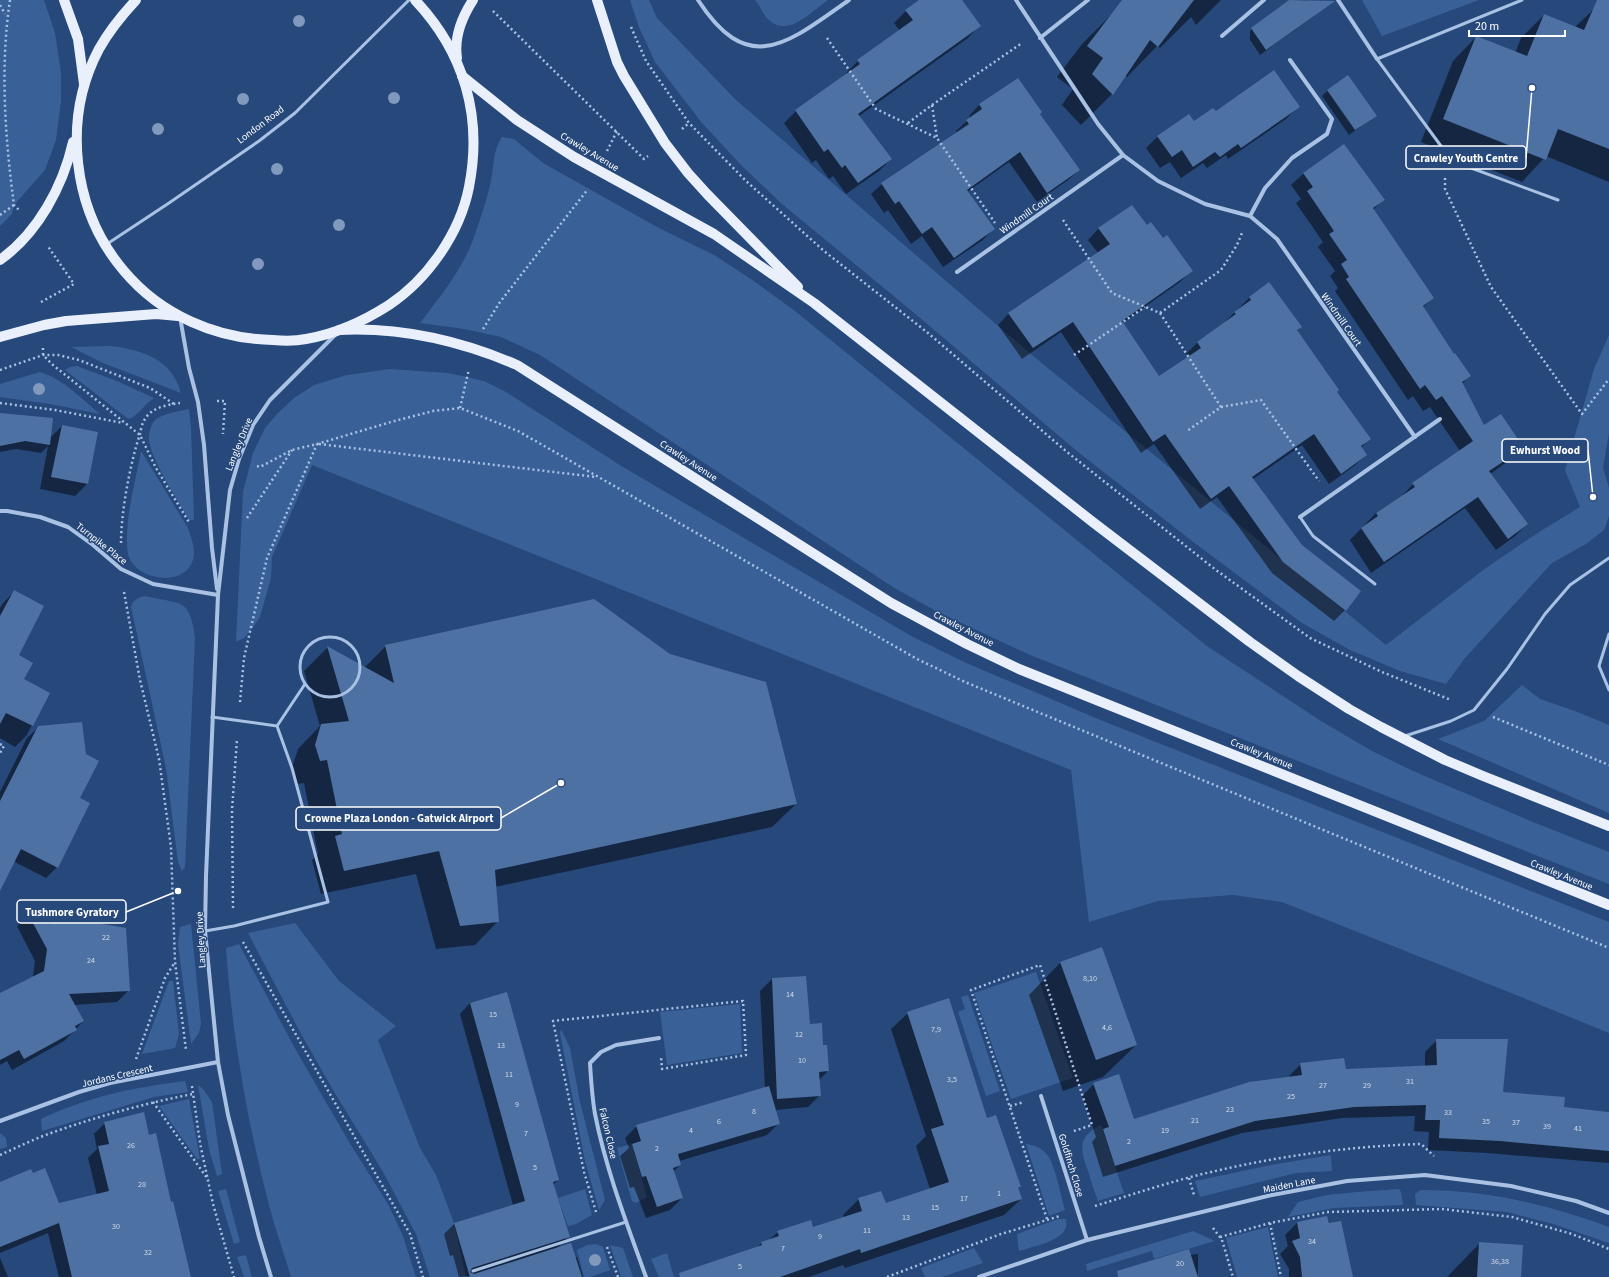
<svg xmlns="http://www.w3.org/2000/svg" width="1609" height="1277" viewBox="0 0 1609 1277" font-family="'Source Sans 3',sans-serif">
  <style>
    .green { fill: #3a6197 }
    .shadow { fill: #0007 }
    .building { fill: #4e71a3 }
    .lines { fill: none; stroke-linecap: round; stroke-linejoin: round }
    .path { stroke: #a9c2e4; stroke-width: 2.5; stroke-dasharray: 2 3; stroke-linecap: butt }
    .lane { stroke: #a9c2e4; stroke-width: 3 }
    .street { stroke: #a9c2e4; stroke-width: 4 }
    .primary { stroke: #e9f0fc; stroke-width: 10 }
    .tree { fill: #8199bd }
    .labels { text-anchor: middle; stroke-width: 3; stroke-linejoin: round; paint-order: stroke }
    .number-label { font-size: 8px; fill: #d3dce8 }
    .street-label { font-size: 10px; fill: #fff; stroke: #26487a }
    .leader { fill: none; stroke: #fff; stroke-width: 1.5 }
    .callout-dot { fill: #fff; stroke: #26487a; stroke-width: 1.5 }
    .callout { fill: #26487a; stroke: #fff; stroke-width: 1.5 }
    .callout-label { font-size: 11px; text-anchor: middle; font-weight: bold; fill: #fff }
  </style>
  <rect width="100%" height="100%" fill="#26487a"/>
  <g class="green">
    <path d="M0 0H44L55 33 61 72V101L56 140 45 170 14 205 12 214 0 226Z"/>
    <path d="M630 0H649L657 18 735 99 1026 350 1386 645 1483 570 1539 532 1580 507 1565 470 1594 369 1609 335V433L1603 468 1609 488V516L1604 530 1586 544 1552 563 1465 658 1446 684 1400 671 1350 650 1302 623 1192 541 1078 452 913 312 782 204 741 165 702 123 655 62 639 27Z"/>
    <path d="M755 0H828C812 11 789 37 770 21 764 16 760 6 755 0Z"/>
    <path d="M1362 0H1479L1382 36Z"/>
    <path d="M502 137 514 139 543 163 657 227 714 255 751 279 795 311 1207 646 1321 721 1372 751 1413 771 1533 822 1609 852V884L1030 655 938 612 896 589 540 355 501 337 464 329 420 323C441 295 464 268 475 234 481 217 487 199 491 181 494 166 493 149 502 137Z"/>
    <path d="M111 346C142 350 172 359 181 393L103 363 71 347Z"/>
    <path d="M77 366 117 381 154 398C145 404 139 414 130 419L127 418 65 370 70 367Z"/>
    <path d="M390 369 448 373 484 381 506 392 623 467 913 637 964 662 1098 719 1609 922V1033L1511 993 1282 902 1233 895 1193 898 1158 901 1089 922 1071 770 312 465 272 557 271 578 260 617 252 629 244 638 236 642 243 492 253 453 265 428 277 414 294 398 314 385 347 375Z"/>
    <path d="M40 372C63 379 81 398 100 414L50 404 0 397V384Z"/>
    <path d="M189 409 191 428 194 520H189C179 502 152 461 149 441 148 435 151 425 154 421 162 413 178 412 189 409Z"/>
    <path d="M141 451 188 528C190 535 194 544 194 552 194 589 135 583 128 554 127 549 127 543 127 538 127 509 136 480 141 451Z"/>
    <path d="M144 596C152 598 176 601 182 605 192 611 193 627 195 637L185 867 182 871 178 862 166 768 131 607C133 600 137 598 144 596Z"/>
    <path d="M1522 685 1540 699 1575 711 1609 725V813L1438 739 1484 721Z"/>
    <path d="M295 923 339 981 396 1026 378 1040 420 1148 436 1175 454 1223 466 1277H430L416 1234 383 1172 333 1090 300 1032 248 933Z"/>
    <path d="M191 924 201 1024 199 1033 191 1044 178 944 180 927Z"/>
    <path d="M239 944 297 1052 349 1142 388 1204 403 1236 416 1277H291C284 1253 275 1229 269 1205 247 1121 232 1034 226 948Z"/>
    <path d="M1036 972 1073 1078 1011 1099 974 993Z"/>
    <path d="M169 981H173L179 1034 175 1048 142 1054Z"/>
    <path d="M968 995 1000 1091 986 1096 958 1012 965 1009 961 997Z"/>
    <path d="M740 1004 742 1053 667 1065 660 1012Z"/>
    <path d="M561 1029 570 1048 580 1102 605 1200 599 1210 585 1161 560 1033Z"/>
    <path d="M185 1081 188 1092 154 1097 42 1131 41 1119C86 1097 136 1087 185 1081Z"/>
    <path d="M198 1085 203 1089 212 1102 222 1174 217 1176 209 1149Z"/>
    <path d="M189 1099 200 1159H197L159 1106Z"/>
    <path d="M1101 1125 1124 1193 1098 1201C1094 1191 1091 1181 1088 1171 1080 1149 1077 1137 1101 1125Z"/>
    <path d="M0 1134H1L6 1138 7 1147 0 1149Z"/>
    <path d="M632 1144 647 1197 636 1203 632 1201 617 1148Z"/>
    <path d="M1026 1144C1035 1145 1043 1148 1048 1156 1055 1165 1061 1197 1065 1210L1049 1216Z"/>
    <path d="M1331 1155 1332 1171 1296 1173 1200 1197 1195 1181 1271 1165Z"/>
    <path d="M226 1189 240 1242 234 1244 218 1191Z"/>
    <path d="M585 1189 592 1215 576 1224 568 1226 558 1198Z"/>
    <path d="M1399 1189 1401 1192 1403 1205 1334 1208 1288 1217 1298 1202 1327 1195 1357 1192Z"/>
    <path d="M1421 1190C1486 1190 1548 1204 1609 1227V1243L1553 1224 1507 1212 1416 1205 1415 1194Z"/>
    <path d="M1058 1219H1066C1066 1222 1067 1225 1066 1228 1061 1241 1032 1247 1019 1251L1017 1234Z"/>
    <path d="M1268 1227 1278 1277H1237L1226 1238Z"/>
    <path d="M1193 1231 1215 1241 1154 1259 1152 1251 1087 1271 1086 1264Z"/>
    <path d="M596 1244 603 1247 610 1270 590 1277H584L577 1250 587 1245Z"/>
    <path d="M610 1245 623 1248 633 1277H621Z"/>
    <path d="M974 1248 983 1263 942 1277H925L921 1268Z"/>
    <path d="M667 1253 674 1277H659L651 1259Z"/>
    <path d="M246 1255 252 1277H244L237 1257Z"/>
  </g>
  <g class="shadow">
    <path d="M921 0H961L979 26 968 38 859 116 891 159 879 171 846 194 833 176 829 179 816 160 812 163 784 123 796 111 847 75 846 73 858 61 900 31 894 23 906 11Z"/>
    <path d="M1133 0H1221L1196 25 1191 17 1160 48 1157 46 1127 77 1125 76 1112 94 1081 125 1062 105 1073 89 1057 77 1082 44 1113 13Z"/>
    <path d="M1291 0H1307L1316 13 1310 19 1260 55 1250 40V31L1256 25Z"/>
    <path d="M1594 9 1609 15V182L1546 156 1522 182 1421 142 1453 61 1476 37 1515 53 1521 38 1544 15 1575 27Z"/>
    <path d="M1017 79 1039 114 1079 170 1068 180 1037 202 1009 162 967 192 993 229 983 240 943 267 922 236 911 244 888 210 884 213 871 194 882 184 957 133 956 131 970 118 969 116 979 105Z"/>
    <path d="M1328 90 1375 116 1349 135 1322 96Z"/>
    <path d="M1298 107 1286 119 1228 159 1226 155 1207 168 1203 163 1181 178 1170 162 1160 168 1146 148 1158 136 1215 113Z"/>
    <path d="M1344 146 1383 200 1373 210 1432 298 1423 308 1454 355 1469 376 1462 384 1484 427 1523 447 1511 459 1490 474 1527 524 1515 536 1496 550 1465 508 1371 573 1350 540 1376 513 1402 496 1413 484 1460 451 1430 407 1423 411 1413 396 1408 400 1335 291 1338 288 1330 276 1335 271 1318 247 1323 242 1296 203 1301 199 1291 185 1303 174Z"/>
    <path d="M1147 226 1163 239 1191 271 1180 282 1122 323 1159 377 1188 357 1186 354 1197 343 1223 324 1249 298 1269 284 1300 327 1297 331 1336 392 1369 439 1361 448 1366 455 1354 466 1329 484 1302 445 1253 479 1345 610 1334 621 1272 573 1217 497 1200 509 1154 444 1141 453 1061 332 1022 359 998 325 1009 313 1098 253 1088 240 1099 228Z"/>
    <path d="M0 415 50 438 62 426 87 484 75 496 40 489 48 446 41 453 16 449 0 452Z"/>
    <path d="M14 592 17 655 23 679 49 694 26 736 15 747 0 738V608L3 603Z"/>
    <path d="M386 646 796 804 772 827 495 887 498 921 475 945 436 949 416 874 321 894 312 860 318 854 304 783 297 784 292 768 298 749 320 726 304 671 327 648 364 668Z"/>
    <path d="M39 727 79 798 57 867 46 878 13 861 0 889V792L27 738Z"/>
    <path d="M29 915 45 923 52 917 129 990 117 1002 74 1005 83 1021 76 1029 64 1041 12 1070 7 1061 0 1065V993L1 994 33 977 35 961 17 926Z"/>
    <path d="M1061 962 1136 1045 1103 1077 1063 1091 1029 995Z"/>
    <path d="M772 979 809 1025 823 1046 828 1071 819 1080 820 1095 808 1107 775 1110 779 1123 767 1135 679 1161 680 1165 673 1172 682 1198 670 1210 646 1218 634 1187 630 1188 620 1156 629 1148 625 1138 637 1126 765 1089 760 991Z"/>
    <path d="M506 994 558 1180 553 1185 568 1237 557 1248 575 1258 577 1257 583 1277H470L471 1276 459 1277 453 1255 450 1256 444 1234 454 1224 513 1205 460 1014 470 1003Z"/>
    <path d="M908 1013 987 1120 1019 1186 1017 1188 1021 1199 1004 1215 845 1268 843 1265 809 1277H696L757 1247 762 1243 769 1240 778 1232 813 1228 844 1218 843 1215 859 1199 885 1205 930 1189 916 1146 926 1136 891 1029Z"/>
    <path d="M1437 1040 1502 1093 1563 1108 1609 1112V1163L1487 1153 1428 1150 1429 1132 1414 1131 1415 1116 1342 1118 1242 1133 1103 1177 1092 1142 1096 1137 1082 1096 1094 1084 1133 1120 1290 1078 1289 1076 1301 1064 1345 1070 1425 1067V1052Z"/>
    <path d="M105 1123 149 1136 170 1203 191 1277H59L48 1233 0 1253V1183L59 1204 97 1195 88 1158 97 1149 94 1134Z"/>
    <path d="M1327 1217 1352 1277H1289V1269L1280 1254 1288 1246 1285 1235 1297 1223Z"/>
    <path d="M1480 1243 1520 1277H1447Z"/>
    <path d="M1198 1254V1277H1150L1190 1255Z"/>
    <path d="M0 1258 8 1277H0Z"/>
  </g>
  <g class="building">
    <path d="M919 0H962L981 26 858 114 892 159 858 183 845 165 842 168 828 149 824 152 795 110 860 64 857 60 913 20 905 10Z"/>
    <path d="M1122 0H1194L1158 47 1150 40 1113 95 1092 74 1103 58 1087 46Z"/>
    <path d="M1289 0 1335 1 1266 50 1251 28Z"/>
    <path d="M1597 0H1609V149L1558 129 1546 160 1443 119 1476 36 1527 56 1544 14 1584 30Z"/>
    <path d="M1274 70 1300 107 1241 148 1238 144 1220 157 1215 152 1193 167 1182 150 1172 157 1157 136 1189 114 1194 121 1213 108 1216 111Z"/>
    <path d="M1348 75 1377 116 1355 130 1327 90Z"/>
    <path d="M1018 78 1042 112 1040 114 1080 170 1047 193 1020 152 967 190 995 229 954 258 932 227 922 234 899 201 895 204 881 183 969 124 966 120 982 109 979 104Z"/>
    <path d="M1344 144 1385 200 1373 208 1434 298 1423 306 1454 354 1455 353 1471 376 1462 382 1484 425 1501 414 1524 448 1489 471 1528 524 1508 539 1478 497 1384 562 1361 528 1378 516 1376 513 1415 487 1412 483 1473 441 1442 396 1436 400 1425 385 1420 389 1346 279 1349 277 1341 264 1347 260 1329 234 1334 231 1307 191 1313 187 1303 173Z"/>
    <path d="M1132 205 1147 225 1151 222 1163 238 1167 235 1193 271 1122 321 1159 376 1201 348 1197 342 1236 314 1234 312 1251 300 1249 297 1269 282 1302 327 1297 330 1339 390 1337 392 1371 439 1361 446 1367 455 1341 474 1314 434 1252 477 1302 545 1361 591 1346 611 1283 562 1229 486 1211 499 1165 434 1153 442 1073 322 1033 348 1008 313 1110 244 1098 228Z"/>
    <path d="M0 413 53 418 50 445 25 441 0 446Z"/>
    <path d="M62 425 98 432 88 484 51 477Z"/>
    <path d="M14 590 44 606 19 655 33 663 24 679 50 693 33 726 6 713 0 724V616Z"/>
    <path d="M594 599 670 654 766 682 797 804 495 870 499 922 460 926 439 851 344 871 335 836 342 834 327 760 320 761 315 745 321 724 349 721 327 646 394 683 385 645Z"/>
    <path d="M82 722 86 754 99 761 80 798 90 803 58 868 21 849 0 891V801L38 726Z"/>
    <path d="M28 914 50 924 51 915 126 928 130 991 69 994 84 1021 75 1026 77 1030 24 1059 19 1050 0 1060V993L44 971 47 949Z"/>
    <path d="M1102 947 1137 1045 1096 1060 1060 962Z"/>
    <path d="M806 976 810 1024 822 1023 823 1045H827L829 1071 819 1072 821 1096 777 1099 772 978Z"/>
    <path d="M507 992 559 1180 553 1182 570 1237 472 1268 470 1272 474 1274 571 1243 582 1277H470L454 1223 525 1201 470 1003Z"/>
    <path d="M949 998 987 1118 996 1115 1021 1187H1018L1022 1199 861 1253 860 1249 780 1277H680L679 1273 762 1245 761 1242 779 1236 777 1231 811 1220 813 1227 862 1211 858 1198 881 1191 886 1203 949 1182 931 1129 944 1125 907 1012Z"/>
    <path d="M1436 1039H1508L1503 1092 1565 1097 1564 1107 1609 1112V1151L1500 1141 1439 1138 1440 1120H1425L1426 1105 1354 1107 1255 1121 1115 1166 1103 1129 1109 1127 1093 1083 1119 1074 1134 1119 1249 1082 1302 1075 1300 1063 1344 1058 1346 1069 1437 1065Z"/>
    <path d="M769 1086 780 1124 678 1154 681 1165 673 1168 683 1198 657 1207 646 1176 642 1177 632 1144 641 1141 636 1125Z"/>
    <path d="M144 1112 149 1135 156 1133 171 1202 173 1201 191 1277H72L59 1223 0 1247V1182L31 1169 33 1173 45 1168 59 1203 109 1191 98 1146 109 1144 104 1122Z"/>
    <path d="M1327 1216 1329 1223 1341 1221 1353 1277H1302L1300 1257 1292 1241 1300 1238 1297 1222Z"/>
    <path d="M1479 1242 1523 1245 1521 1277H1477Z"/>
    <path d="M1189 1249 1198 1277H1118L1117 1271Z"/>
  </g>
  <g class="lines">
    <g class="path">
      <path d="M10 0C0 66 5 138 14 205L19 210"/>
      <path d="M0 5 5 14"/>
      <path d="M493 11 644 159 648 156"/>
      <path d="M631 27 646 61 689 123 746 181 824 251 928 333 1067 452 1216 570 1310 638 1382 672 1451 700"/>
      <path d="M827 38 876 109 937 138 995 223"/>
      <path d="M932 105 1022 43"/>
      <path d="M908 123 932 105 937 138"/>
      <path d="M682 129 689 123"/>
      <path d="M607 151 617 131"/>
      <path d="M1445 178V189L1491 287 1582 414 1609 379"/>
      <path d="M0 215 14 205"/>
      <path d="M1063 220 1112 293 1160 313 1221 407 1187 431"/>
      <path d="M41 302 74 284 47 245"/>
      <path d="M1160 313 1221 270 1237 245 1242 233"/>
      <path d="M483 329 500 302 588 189"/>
      <path d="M43 348V355L53 365 140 435 156 468 190 524"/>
      <path d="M1074 355 1145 307"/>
      <path d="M0 370 43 355H58L79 360 150 388 174 404"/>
      <path d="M217 401H225L223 434"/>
      <path d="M0 403 55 410 123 423"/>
      <path d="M1221 407 1261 400 1319 481"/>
      <path d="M460 408 469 369"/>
      <path d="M319 444 596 477"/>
      <path d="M257 466 260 467 292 450 317 444 391 422 433 411 460 408 518 431 917 659 965 682 1609 948"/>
      <path d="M247 518 292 450"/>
      <path d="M121 543C121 512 130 464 140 434 141 429 142 423 145 419 152 407 167 405 180 403"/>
      <path d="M124 592 140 680 159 759 171 847 175 962 186 1050"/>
      <path d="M240 702 244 658 267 558 317 444"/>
      <path d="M1493 717 1609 765"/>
      <path d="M0 744 4 746 0 753"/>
      <path d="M233 908 232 810 237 739"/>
      <path d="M243 942 410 1234 423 1277"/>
      <path d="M136 1059 165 978 175 962"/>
      <path d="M192 1086 200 1143 213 1204 234 1277"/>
      <path d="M153 1102 207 1178"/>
      <path d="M1010 1106 1024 1102"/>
      <path d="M0 1155C18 1147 36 1138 54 1132 99 1116 146 1103 193 1094"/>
      <path d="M1189 1178 1194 1195"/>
      <path d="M1095 1206C1137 1193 1178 1179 1220 1170 1286 1155 1354 1146 1421 1144L1434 1156"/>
      <path d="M596 1212 584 1172 553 1021 743 1001 746 1055 662 1069 661 1057"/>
      <path d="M1047 1219 971 990 1040 965 1092 1125 1071 1132"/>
      <path d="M1270 1223 1281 1277"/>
      <path d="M1213 1228 1222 1240 1233 1277"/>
      <path d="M1220 1237 1270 1223 1328 1212 1442 1209 1512 1217 1572 1234 1609 1249"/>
      <path d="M607 1247 618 1277"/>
      <path d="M887 1277 1001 1234 1060 1216"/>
    </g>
    <g class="lane">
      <path d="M1522 0 1377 59 1452 161 1558 200"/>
      <path d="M107 244 169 203 259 141 295 113 409 0"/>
      <path d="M1300 517 1313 536 1375 584"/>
      <path d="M1609 634 1599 666 1609 690"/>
      <circle cx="330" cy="667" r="30"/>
      <path d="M277 726 305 684"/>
      <path d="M1405 736 1451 721 1474 710 1507 669 1545 614 1570 585 1609 558"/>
      <path d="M205 931 234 926 328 902 292 768 277 726 212 717"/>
      <path d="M473 1271 626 1222"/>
    </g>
    <g class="street">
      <path d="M698 0C749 79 789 42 849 0"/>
      <path d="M1016 0 1098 124 1123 155 1158 181 1205 204 1250 216 1277 239 1415 437"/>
      <path d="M1338 0 1377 59"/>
      <path d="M1222 36 1264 0"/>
      <path d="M1040 38 1088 0"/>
      <path d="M1250 216 1265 188 1292 158 1327 134 1332 119 1290 60"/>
      <path d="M957 272 1123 155"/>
      <path d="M180 317 189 368 198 402 204 445 212 548 217 589"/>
      <path d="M0 511H7L40 517 68 527 93 545 121 569 153 584 218 595"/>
      <path d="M1300 517 1440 419"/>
      <path d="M1041 1096 1087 1240"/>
      <path d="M0 1121 79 1092 110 1083 218 1062"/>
      <path d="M271 1277 259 1237 228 1115 218 1062 205 931 206 876 218 595 230 490 239 459 253 425 270 400 335 335"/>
      <path d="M646 1277C627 1224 606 1170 595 1114 592 1097 591 1080 590 1063L601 1052 616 1045 659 1038"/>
      <path d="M979 1277 1087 1240 1272 1195 1347 1181 1425 1175 1511 1186 1576 1201 1609 1213"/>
    </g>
    <g class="primary">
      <path d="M64 0 78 39 84 84"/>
      <path d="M136 0C122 15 109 31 99 49 62 119 72 210 124 271 161 315 216 339 273 340 284 341 296 341 306 339 336 334 364 321 389 305 428 279 460 233 469 187 483 116 464 52 415 0"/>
      <path d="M597 0 617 62 624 76 665 143 688 173 707 194 798 287"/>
      <path d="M457 58C454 38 462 17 473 0"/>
      <path d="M462 76 517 120 574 157 714 234 814 303 1094 523 1250 642 1298 676 1349 709 1381 727 1445 760 1483 776 1609 826"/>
      <path d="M0 260C38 233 63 186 73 142"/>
      <path d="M339 330C400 327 461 341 517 365L891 603 967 644 1019 669 1609 905"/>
      <path d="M0 337 44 325 66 321 156 314 178 316"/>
    </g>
  </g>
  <g class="tree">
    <circle cx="299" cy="21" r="6"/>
    <circle cx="394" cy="98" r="6"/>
    <circle cx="243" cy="99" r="6"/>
    <circle cx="158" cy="129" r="6"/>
    <circle cx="277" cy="169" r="6"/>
    <circle cx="339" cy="225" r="6"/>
    <circle cx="258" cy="264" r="6"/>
    <circle cx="39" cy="389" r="6"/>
    <circle cx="595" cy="1260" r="6"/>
  </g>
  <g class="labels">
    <g class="number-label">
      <text x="106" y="940">22</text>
      <text x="91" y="963">24</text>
      <text x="1090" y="981">8,10</text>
      <text x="790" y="997">14</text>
      <text x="493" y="1017">15</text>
      <text x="1107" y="1030">4,6</text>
      <text x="936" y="1032">7,9</text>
      <text x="799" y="1037">12</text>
      <text x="501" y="1048">13</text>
      <text x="802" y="1063">10</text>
      <text x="509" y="1077">11</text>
      <text x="952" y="1082">3,5</text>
      <text x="1410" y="1084">31</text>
      <text x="1323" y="1088">27</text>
      <text x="1367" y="1088">29</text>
      <text x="1291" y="1099">25</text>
      <text x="517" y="1107">9</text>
      <text x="1230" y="1112">23</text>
      <text x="754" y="1114">8</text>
      <text x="1448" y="1115">33</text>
      <text x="1195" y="1123">21</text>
      <text x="719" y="1124">6</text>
      <text x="1486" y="1124">35</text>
      <text x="1516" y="1125">37</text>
      <text x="1547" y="1129">39</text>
      <text x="1578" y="1131">41</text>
      <text x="691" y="1133">4</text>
      <text x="1165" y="1133">19</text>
      <text x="526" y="1136">7</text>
      <text x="1129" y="1144">2</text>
      <text x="131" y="1148">26</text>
      <text x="657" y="1151">2</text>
      <text x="535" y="1170">5</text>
      <text x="142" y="1187">28</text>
      <text x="999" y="1196">1</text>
      <text x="964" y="1201">17</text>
      <text x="935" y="1210">15</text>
      <text x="906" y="1220">13</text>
      <text x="116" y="1229">30</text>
      <text x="867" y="1233">11</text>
      <text x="820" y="1239">9</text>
      <text x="1312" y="1244">34</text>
      <text x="783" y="1251">7</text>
      <text x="148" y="1255">32</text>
      <text x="1500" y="1264">36,38</text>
      <text x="1180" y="1266">20</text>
      <text x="740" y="1269">5</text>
    </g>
    <g class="street-label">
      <text transform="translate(260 124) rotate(-37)" y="4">London Road</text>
      <text transform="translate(590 151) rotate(31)" y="4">Crawley Avenue</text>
      <text transform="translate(1026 213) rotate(-35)" y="4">Windmill Court</text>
      <text transform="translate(1342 319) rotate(55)" y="4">Windmill Court</text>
      <text transform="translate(238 444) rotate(-68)" y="4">Langley Drive</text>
      <text transform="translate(689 460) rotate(33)" y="4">Crawley Avenue</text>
      <text transform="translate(102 543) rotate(38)" y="4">Turnpike Place</text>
      <text transform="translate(964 628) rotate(27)" y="4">Crawley Avenue</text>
      <text transform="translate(1262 753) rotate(22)" y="4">Crawley Avenue</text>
      <text transform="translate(1562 874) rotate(22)" y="4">Crawley Avenue</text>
      <text transform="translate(200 940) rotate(-93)" y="4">Langley Drive</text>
      <text transform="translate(117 1075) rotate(-13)" y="4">Jordans Crescent</text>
      <text transform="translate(609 1133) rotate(77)" y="4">Falcon Close</text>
      <text transform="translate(1072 1165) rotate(73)" y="4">Goldfinch Close</text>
      <text transform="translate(1289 1184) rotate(-11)" y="4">Maiden Lane</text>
    </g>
  </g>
  <path class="leader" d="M1532 88L1526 158M1593 497L1588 450M561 783L501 818M178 891L126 912"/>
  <g class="callout-dot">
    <circle cx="1532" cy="88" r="4"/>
    <circle cx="1593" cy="497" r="4"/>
    <circle cx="561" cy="783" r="4"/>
    <circle cx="178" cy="891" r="4"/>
  </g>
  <g class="callout">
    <rect x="1406" y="146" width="120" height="23" rx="4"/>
    <rect x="1502" y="439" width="86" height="23" rx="4"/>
    <rect x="296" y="807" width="205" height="23" rx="4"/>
    <rect x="17" y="900" width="109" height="23" rx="4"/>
  </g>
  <g class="callout-label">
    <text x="1466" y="162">Crawley Youth Centre</text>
    <text x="1545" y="454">Ewhurst Wood</text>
    <text x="399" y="822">Crowne Plaza London - Gatwick Airport</text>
    <text x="72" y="916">Tushmore Gyratory</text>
  </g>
  <path d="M1469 30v6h96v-6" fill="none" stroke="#ffffff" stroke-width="2"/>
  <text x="1475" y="30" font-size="12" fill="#ffffff" stroke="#26487a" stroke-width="3" paint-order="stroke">20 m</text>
</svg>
